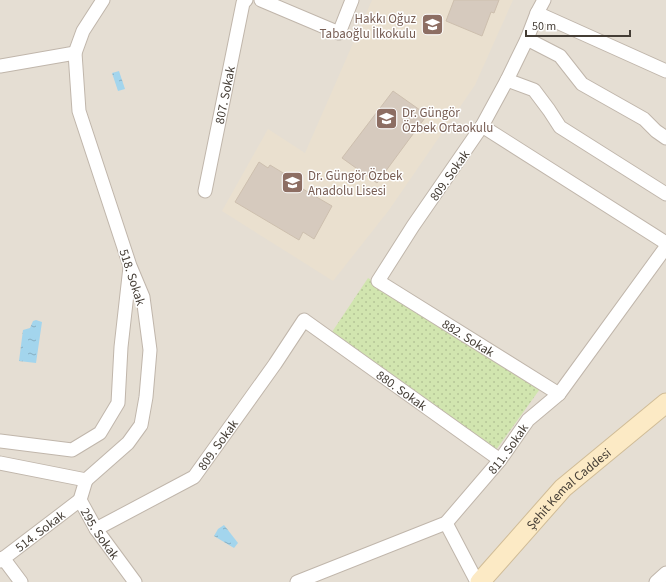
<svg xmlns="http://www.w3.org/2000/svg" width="666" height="582" viewBox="0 0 666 582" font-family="'Source Sans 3',sans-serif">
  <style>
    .residential { fill: #e5ded3 }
    .education { fill: #eae0cf }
    .grass { fill: url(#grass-dots) }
    .water { fill: url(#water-ripples) }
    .building { fill: #d6cabe; stroke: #cdbfae }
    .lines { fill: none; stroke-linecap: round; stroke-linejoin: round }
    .minor-casing { stroke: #c0b6ab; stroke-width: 15 }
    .secondary-casing { stroke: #d0bc97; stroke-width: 21 }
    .minor { stroke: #fff; stroke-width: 13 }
    .secondary { stroke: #fceac5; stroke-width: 19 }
    .labels { text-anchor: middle; stroke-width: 3; stroke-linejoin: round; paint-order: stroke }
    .education-label { font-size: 13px; fill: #785e54; stroke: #fff; text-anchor: start }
    .street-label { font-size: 13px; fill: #443d35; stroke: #fff }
  </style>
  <defs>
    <pattern id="grass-dots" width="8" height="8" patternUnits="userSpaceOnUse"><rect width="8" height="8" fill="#d1e5af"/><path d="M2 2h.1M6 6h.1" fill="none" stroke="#b5c597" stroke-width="1.8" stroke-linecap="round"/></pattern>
    <pattern id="water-ripples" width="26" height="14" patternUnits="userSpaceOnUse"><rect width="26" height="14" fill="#a3d5ed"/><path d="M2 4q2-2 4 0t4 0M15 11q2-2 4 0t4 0" fill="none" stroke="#86aec1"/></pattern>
  </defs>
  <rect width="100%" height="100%" fill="#f2ede5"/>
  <rect class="residential" x="0" y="0" width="666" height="582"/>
  <path class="education" d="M372 0H513L475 85 389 210 333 281 222 211 268 129 305 153Z"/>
  <path class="grass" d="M368 278 540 389 496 450 330 335Z"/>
  <g class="water">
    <path d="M119 71 125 89 118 91 112 73Z"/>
    <path d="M36 320 42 322 36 363 19 361 23 330 30 328 33 321Z"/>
    <path d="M224 525 238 543 234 548 214 536 218 529Z"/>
  </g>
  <g class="building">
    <path d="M454 0H499L494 13 491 12 482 36 446 21Z"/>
    <path d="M393 91 427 115 377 183 342 158Z"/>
    <path d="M259 162 268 168 270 165 298 182 296 185 332 206 314 239 303 232 299 240 235 202Z"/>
  </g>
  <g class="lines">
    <defs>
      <g id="minor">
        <path d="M261 0 339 33 352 0"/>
        <path id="s1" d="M544 0 537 13 527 39 507 80 482 126 413 226 378 281 559 394"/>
        <path d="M537 13 666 71"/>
        <path d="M527 39 560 56 582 84 644 119 656 131 666 138"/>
        <path d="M0 66 75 53"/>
        <path d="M507 80 534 90 549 110 560 127 666 194"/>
        <path d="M482 126 666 243"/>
        <path id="s2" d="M205 191 243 3 246 0"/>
        <path d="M0 441 72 450 100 433 118 403 121 347 130 267"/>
        <path d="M0 463 86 480"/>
        <path d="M86 480 128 443 141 425 146 397 150 350 143 297 130 266 79 111 75 53 83 31 103 0"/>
        <path id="s3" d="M86 480 80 500 96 529 135 582"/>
        <path d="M446 523 477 582"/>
        <path id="s4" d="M96 529 194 477 275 364 304 320 500 460"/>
        <path d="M3 558 21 582"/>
        <path id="s5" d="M0 561 80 500"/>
        <path id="s6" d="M297 582 446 523 500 460 528 420 559 394 666 247"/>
        <path d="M656 582 666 573"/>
      </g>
      <g id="secondary">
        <path id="s7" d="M480 582 563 488 666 403"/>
      </g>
    </defs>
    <use href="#minor" class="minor-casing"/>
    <use href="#secondary" class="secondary-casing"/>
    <use href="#minor" class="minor"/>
    <use href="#secondary" class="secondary"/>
  </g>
  <defs>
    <symbol id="school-square" viewBox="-11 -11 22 22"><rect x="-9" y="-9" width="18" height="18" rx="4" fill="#8d6e63" stroke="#fff"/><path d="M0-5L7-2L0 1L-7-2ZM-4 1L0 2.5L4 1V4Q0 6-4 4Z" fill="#fff"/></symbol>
  </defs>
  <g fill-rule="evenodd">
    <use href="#school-square" x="420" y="12" width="25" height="25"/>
    <use href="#school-square" x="374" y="106" width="25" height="25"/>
    <use href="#school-square" x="280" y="170" width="25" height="25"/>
  </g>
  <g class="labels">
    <g class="education-label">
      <text x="416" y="23" text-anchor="end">Hakkı Oğuz<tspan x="416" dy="15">Tabaoğlu İlkokulu</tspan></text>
      <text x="402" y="117">Dr. Güngör<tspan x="402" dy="15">Özbek Ortaokulu</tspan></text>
      <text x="308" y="180">Dr. Güngör Özbek<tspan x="308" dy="15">Anadolu Lisesi</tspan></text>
    </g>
    <g class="street-label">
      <text dy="5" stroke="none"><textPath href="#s2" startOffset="98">807. Sokak</textPath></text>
      <text transform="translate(449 175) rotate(-55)" y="5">809. Sokak</text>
      <text transform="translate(133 277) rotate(72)" y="5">518. Sokak</text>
      <text dy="5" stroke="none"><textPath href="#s1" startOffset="434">882. Sokak</textPath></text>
      <text dy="5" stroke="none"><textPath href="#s4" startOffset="423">880. Sokak</textPath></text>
      <text dy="5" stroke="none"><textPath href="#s4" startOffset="151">809. Sokak</textPath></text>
      <text dy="5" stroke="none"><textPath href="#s6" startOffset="257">811. Sokak</textPath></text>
      <text dy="5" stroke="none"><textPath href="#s7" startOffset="129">Şehit Kemal Caddesi</textPath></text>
      <text dy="5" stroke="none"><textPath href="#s5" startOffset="50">514. Sokak</textPath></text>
      <text dy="5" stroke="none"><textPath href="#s3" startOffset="60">295. Sokak</textPath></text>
    </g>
  </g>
  <path d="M526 30v6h104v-6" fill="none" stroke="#443d35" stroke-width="2"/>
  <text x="532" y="30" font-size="12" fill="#443d35" stroke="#ffffff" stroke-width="3" paint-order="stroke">50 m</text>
</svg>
